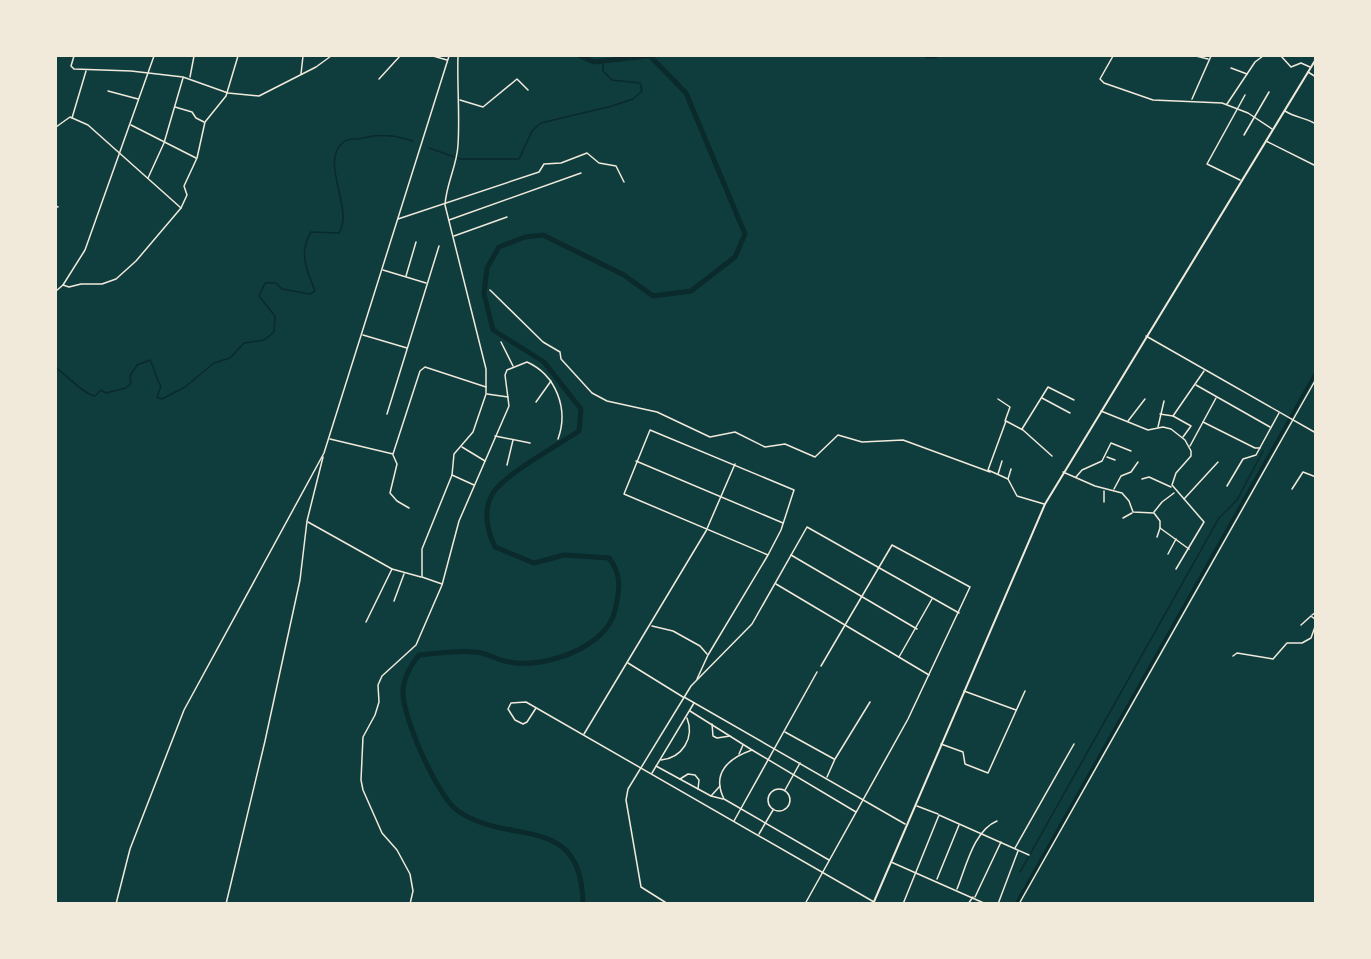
<svg xmlns="http://www.w3.org/2000/svg" width="1371" height="959" viewBox="0 0 1371 959" font-family="'IBM Plex Sans',sans-serif">
  <style>
    .lines { fill: none; stroke-linecap: round; stroke-linejoin: round }
    .stream { stroke: #0a2a2b; stroke-width: 1.5 }
    .canal { stroke: #0a2a2b; stroke-width: 3 }
    .river { stroke: #0a2a2b; stroke-width: 5 }
    .minor { stroke: #f1e9da; stroke-width: 1.5 }
    .primary { stroke: #f1e9da; stroke-width: 2 }
  </style>
  <rect width="100%" height="100%" fill="#0f3d3e"/>
  <g class="lines">
    <g class="stream">
      <path d="M429 148 460 159H519L532 131 541 123 612 106 633 99 642 91 640 83 612 80 603 71V61"/>
      <path d="M56 368C67 375 83 394 95 396L101 390 106 393 126 388 131 383 130 376 137 365 150 360C155 369 155 377 161 386L157 397 162 399 185 387 214 363 230 358 244 343 264 340 274 332 275 316 259 296 265 283H276L282 289 310 294 315 291C307 270 298 253 311 232L339 233C355 208 317 160 345 141 349 138 357 140 363 138 381 134 395 135 413 141"/>
      <path d="M1020 872 1219 518 1237 500 1263 451"/>
    </g>
    <path class="canal" d="M1016 904 1316 372"/>
    <g class="river">
      <path d="M580 56 594 62 648 56"/>
      <path d="M927 56H935"/>
      <path d="M583 904C582 811 510 847 458 811 438 798 402 716 403 692 403 679 411 665 419 655 437 654 456 650 474 652 487 652 496 660 509 662 543 669 607 648 615 610 620 590 622 575 609 558L564 555 534 563 495 547C487 530 482 511 493 493 505 474 558 445 579 431L581 409 544 362 493 330 484 294 487 268 499 247 525 237 543 235 624 275 653 296 691 291 735 257 745 234 686 93 650 56"/>
    </g>
    <g class="minor">
      <path d="M74 56 71 66 74 69 131 71 183 77 228 93 259 96 316 67 331 56"/>
      <path d="M433 56 447 60"/>
      <path d="M1113 56 1100 79 1104 83 1153 100 1222 103 1248 113 1272 129"/>
      <path d="M1196 56 1208 59"/>
      <path d="M1281 56 1291 67 1301 63 1310 67"/>
      <path d="M1231 68 1247 74"/>
      <path d="M1308 72 1316 77"/>
      <path d="M301 74 303 56"/>
      <path d="M190 77 194 56"/>
      <path d="M379 79 400 56"/>
      <path d="M108 91 138 99"/>
      <path d="M1192 99 1211 56"/>
      <path d="M460 100 483 107 517 79 528 90"/>
      <path d="M1227 104 1255 62 1263 56"/>
      <path d="M175 107 192 112 196 118 204 122"/>
      <path d="M1285 111C1296 118 1304 117 1316 124"/>
      <path d="M72 118 86 71"/>
      <path d="M131 125 196 158"/>
      <path d="M56 127 70 117 88 125 181 208"/>
      <path d="M1244 135 1269 92"/>
      <path d="M1266 141 1316 166"/>
      <path d="M148 178 164 143 183 78"/>
      <path d="M1240 180 1207 164 1245 95"/>
      <path d="M56 206 58 207"/>
      <path d="M398 219 539 172 544 164 561 163 587 153 599 163 616 166 624 182"/>
      <path d="M449 220 581 173"/>
      <path d="M454 236 507 217"/>
      <path d="M383 270 426 283"/>
      <path d="M406 276 416 242"/>
      <path d="M63 285 69 287 81 284H102L116 279 136 261 181 208 187 195 184 186 197 158 205 122 226 96 238 56"/>
      <path d="M490 290 543 342 560 352 561 359 592 393 607 401 657 412 710 437 735 432 765 447 785 444 815 457 838 435 862 442 903 440 990 472"/>
      <path d="M56 291 63 285 85 250 154 56"/>
      <path d="M363 335 407 348"/>
      <path d="M1146 336 1316 433"/>
      <path d="M501 342 513 366"/>
      <path d="M1196 385 1270 427"/>
      <path d="M487 394 508 397"/>
      <path d="M1042 398 1070 413"/>
      <path d="M998 399 1010 407 1005 421"/>
      <path d="M536 402 551 381"/>
      <path d="M1101 411 1148 430 1163 427 1171 429 1185 440 1191 451V456L1176 473 1172 485 1204 522 1176 569"/>
      <path d="M387 414 439 246"/>
      <path d="M1160 414 1173 416 1191 426 1183 437"/>
      <path d="M1173 416 1204 371"/>
      <path d="M1128 421 1145 399"/>
      <path d="M1203 422 1255 448H1260"/>
      <path d="M1158 427 1164 401"/>
      <path d="M1022 429 1048 387 1074 400"/>
      <path d="M495 436 530 443"/>
      <path d="M330 439 393 454 420 371 425 367 486 387"/>
      <path d="M1190 446 1216 398"/>
      <path d="M462 447 485 461"/>
      <path d="M393 455 397 464 390 493 397 501 409 508"/>
      <path d="M1107 457 1115 460"/>
      <path d="M636 461 783 523"/>
      <path d="M507 465 513 440"/>
      <path d="M1063 472 1095 486 1122 493 1129 501 1133 512 1154 513 1160 521V528L1189 549"/>
      <path d="M998 474 1002 461"/>
      <path d="M452 475 474 485"/>
      <path d="M1076 477 1082 470 1102 461 1111 443 1131 451"/>
      <path d="M1008 479 1011 469"/>
      <path d="M1142 479 1149 477 1171 487"/>
      <path d="M1227 486 1243 459 1256 455 1279 413"/>
      <path d="M1114 489 1121 476 1131 472 1138 462"/>
      <path d="M1292 489 1303 472 1316 477"/>
      <path d="M1184 499 1218 462"/>
      <path d="M1104 502V491"/>
      <path d="M1044 504 1017 496 1008 479 988 470 1006 421 1023 430 1052 456"/>
      <path d="M1154 512 1162 502 1174 493"/>
      <path d="M1123 518 1132 513"/>
      <path d="M308 522 392 569 421 577"/>
      <path d="M1157 537 1160 528"/>
      <path d="M1168 554 1176 539"/>
      <path d="M791 555 917 629"/>
      <path d="M442 584 422 577V549L452 475 454 454 473 432 486 394V369L445 205C446 184 457 166 458 145 460 116 457 86 458 56"/>
      <path d="M776 584 929 675"/>
      <path d="M394 601 404 574"/>
      <path d="M1312 615 1316 612"/>
      <path d="M366 622 392 569"/>
      <path d="M1301 625 1311 616 1316 620"/>
      <path d="M652 626 673 631 700 646 707 654"/>
      <path d="M1233 656 1237 653 1273 659 1287 643H1302L1311 638 1316 624"/>
      <path d="M899 657 932 599"/>
      <path d="M628 663 683 697"/>
      <path d="M697 679 708 655 768 555 781 530 794 490 650 430 624 494 768 555"/>
      <path d="M964 691 1016 710"/>
      <path d="M684 697 905 824"/>
      <path d="M536 708 527 722 523 724 515 720 508 709 511 703 526 702 874 902"/>
      <path d="M690 711 752 750"/>
      <path d="M712 724 713 736 717 738 730 736"/>
      <path d="M785 732 834 759"/>
      <path d="M584 734 706 531 735 464"/>
      <path d="M941 744 963 752 965 764 988 773 1025 691"/>
      <path d="M739 754 743 745"/>
      <path d="M661 760C682 758 695 738 687 718"/>
      <path d="M656 766 711 796 723 799"/>
      <path d="M652 773 694 703"/>
      <path d="M827 777 835 759 870 702"/>
      <path d="M680 779 688 774 695 775 699 780 698 789"/>
      <circle cx="779" cy="800" r="11"/>
      <path d="M785 790 800 763"/>
      <path d="M711 796 720 786"/>
      <path d="M917 806 938 814"/>
      <path d="M734 821 817 672"/>
      <path d="M759 834 773 810"/>
      <path d="M1015 848 1074 744"/>
      <path d="M829 860 724 799C711 773 729 758 752 750L856 812"/>
      <path d="M891 862 986 904"/>
      <path d="M937 879 959 825"/>
      <path d="M957 889C966 867 974 830 997 821"/>
      <path d="M975 897 1001 842"/>
      <path d="M116 904 130 849 184 710 324 453 449 56"/>
      <path d="M226 904 265 741 300 580 307 521 323 457"/>
      <path d="M410 904 413 891 410 874 397 850 382 833 363 790 361 780 363 737 375 715 379 702 378 685 382 676 416 645 442 585 459 521 509 406 505 375 507 370 527 362C556 375 569 409 558 439"/>
      <path d="M668 904 641 887 626 800 628 789 691 686 752 624 807 527 959 613"/>
      <path d="M805 904 908 719 970 587 892 545 821 666"/>
      <path d="M903 904 939 815 1029 855"/>
      <path d="M968 904 973 897"/>
      <path d="M998 904 1018 851"/>
      <path d="M1019 904 1316 379"/>
    </g>
    <path class="primary" d="M873 904 1045 504 1316 59"/>
  </g>
  <rect width="1371" height="959" fill="none" stroke="#f1e9da" stroke-width="114"/>
</svg>
